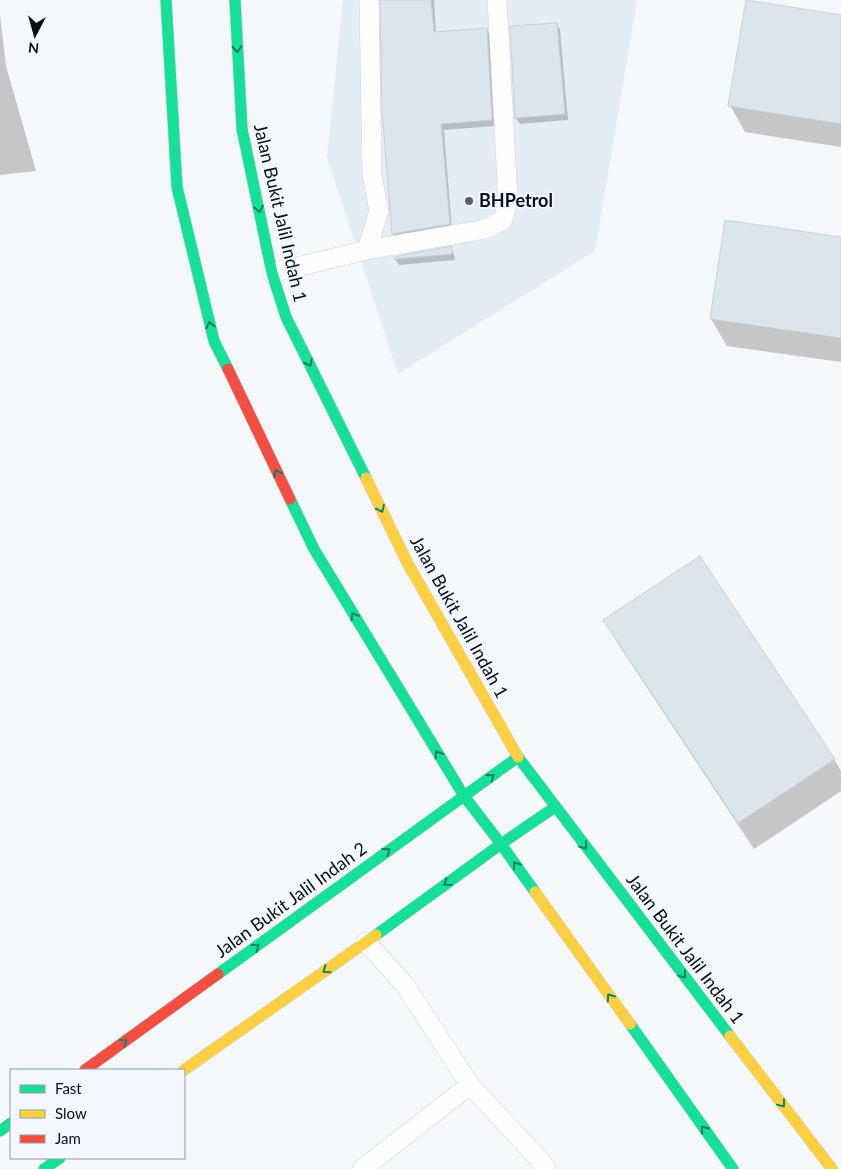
<svg xmlns="http://www.w3.org/2000/svg" width="841" height="1169" viewBox="0 0 841 1169" font-family="Lato,sans-serif">
  <style>
    .built { fill: #e4edf4 }
    .shadow { fill: #0003 }
    .building { fill: #dce4ec; stroke: #cad1d6 }
    .lines { fill: none; stroke-linecap: round; stroke-linejoin: round }
    .lane-casing { stroke: #cdd4d9; stroke-width: 20 }
    .fast-casing { stroke: #cdd4d9; stroke-width: 12 }
    .slow-casing { stroke: #cdd4d9; stroke-width: 12 }
    .jam-casing { stroke: #cdd4d9; stroke-width: 12 }
    .lane { stroke: #fefefe; stroke-width: 19 }
    .fast { stroke: #16e098; stroke-width: 11 }
    .slow { stroke: #ffcf43; stroke-width: 11 }
    .jam { stroke: #f24e42; stroke-width: 11 }
    .oneway { stroke: #0f825e }
    .poi-dot { fill: #5a6167; stroke: #f2f8fd; stroke-width: 2 }
    .labels { text-anchor: middle; stroke-width: 4; stroke-linejoin: round; paint-order: stroke }
    .poi-label { font-size: 18px; font-weight: bold; fill: #061018; stroke: #f2f8fd; text-anchor: start }
    .street-label { font-size: 18px; fill: #061018; stroke: #f2f8fd }
  </style>
  <rect width="100%" height="100%" fill="#f5f8fa"/>
  <path class="built" d="M343 0H637L595 251 398 374 327 157Z"/>
  <g class="shadow">
    <path d="M382 0H434L436 33 487 29 490 36 495 126 444 130 452 230 397 240 393 234 383 111Z"/>
    <path d="M0 14 6 66 36 171 0 175Z"/>
    <path d="M841 17V147L745 132 730 105Z"/>
    <path d="M557 24 560 30 568 120 520 124 516 118Z"/>
    <path d="M841 238V362L727 346 711 319Z"/>
    <path d="M451 248 454 254 455 260 399 265 395 258Z"/>
    <path d="M605 621 834 759 841 771V791L754 849 620 647Z"/>
  </g>
  <g class="building">
    <path d="M380 0H431L434 32 487 28 492 120 441 124 450 224 392 234 382 111Z"/>
    <path d="M746 0 841 15V124L728 106Z"/>
    <path d="M557 23 565 114 515 118 510 26Z"/>
    <path d="M725 220 841 237V338L710 319Z"/>
    <path d="M452 246V254L394 259V257Z"/>
    <path d="M700 556 835 759 738 823 603 620Z"/>
  </g>
  <g class="lines">
    <defs>
      <g id="lane">
        <path d="M367 250 486 229 503 220 508 200 497 0"/>
        <path d="M272 273 367 250 379 211 372 175 369 0"/>
        <path d="M366 942 404 984 470 1085 539 1159 546 1169"/>
        <path d="M362 1169 470 1085"/>
      </g>
      <g id="fast">
        <path d="M166 0 177 187 214 341 228 369"/>
        <path d="M235 0 242 129 272 273 286 317 366 478"/>
        <path d="M290 499 314 549 464 796 501 844 535 892"/>
        <path d="M518 757 730 1036"/>
        <path d="M376 935 501 844 555 807"/>
        <path d="M218 974 518 757"/>
        <path d="M630 1024 733 1169"/>
        <path d="M0 1131 11 1123"/>
        <path d="M44 1169 60 1158"/>
      </g>
      <g id="slow">
        <path d="M366 478 408 564 518 757"/>
        <path d="M535 892 630 1024"/>
        <path d="M730 1036 832 1169"/>
        <path d="M184 1070 376 935"/>
      </g>
      <g id="jam">
        <path d="M228 369 290 499"/>
        <path d="M85 1070 218 974"/>
      </g>
    </defs>
    <use href="#lane" class="lane-casing"/>
    <use href="#fast" class="fast-casing"/>
    <use href="#slow" class="slow-casing"/>
    <use href="#jam" class="jam-casing"/>
    <use href="#lane" class="lane"/>
    <use href="#fast" class="fast"/>
    <use href="#slow" class="slow"/>
    <use href="#jam" class="jam"/>
  </g>
  <defs><path id="oneway-chevron" d="M-2-3.5L2.5 0L-2 3.5" fill="none" stroke-width="1.6" stroke-linecap="round" stroke-linejoin="round" transform="scale(1.25)"/></defs>
  <g class="oneway">
    <use href="#oneway-chevron" transform="translate(237 49) rotate(87)"/>
    <use href="#oneway-chevron" transform="translate(259 209) rotate(78)"/>
    <use href="#oneway-chevron" transform="translate(210 325) rotate(-103)"/>
    <use href="#oneway-chevron" transform="translate(309 363) rotate(64)"/>
    <use href="#oneway-chevron" transform="translate(277 473) rotate(-116)"/>
    <use href="#oneway-chevron" transform="translate(381 509) rotate(64)"/>
    <use href="#oneway-chevron" transform="translate(354 616) rotate(-121)"/>
    <use href="#oneway-chevron" transform="translate(438 754) rotate(-121)"/>
    <use href="#oneway-chevron" transform="translate(491 777) rotate(-36)"/>
    <use href="#oneway-chevron" transform="translate(584 846) rotate(53)"/>
    <use href="#oneway-chevron" transform="translate(387 851) rotate(-36)"/>
    <use href="#oneway-chevron" transform="translate(516 865) rotate(-126)"/>
    <use href="#oneway-chevron" transform="translate(447 883) rotate(144)"/>
    <use href="#oneway-chevron" transform="translate(256 947) rotate(-36)"/>
    <use href="#oneway-chevron" transform="translate(326 970) rotate(145)"/>
    <use href="#oneway-chevron" transform="translate(683 975) rotate(53)"/>
    <use href="#oneway-chevron" transform="translate(610 997) rotate(-125)"/>
    <use href="#oneway-chevron" transform="translate(124 1042) rotate(-36)"/>
    <use href="#oneway-chevron" transform="translate(782 1104) rotate(53)"/>
    <use href="#oneway-chevron" transform="translate(704 1129) rotate(-125)"/>
  </g>
  <circle class="poi-dot" cx="469" cy="201" r="5"/>
  <g class="labels">
    <g class="poi-label">
      <text x="479" y="207">BHPetrol</text>
    </g>
    <g class="street-label">
      <text transform="translate(280 213) rotate(77)" y="6">Jalan Bukit Jalil Indah 1</text>
      <text transform="translate(459 617) rotate(61)" y="6">Jalan Bukit Jalil Indah 1</text>
      <text transform="translate(291 900) rotate(-36)" y="6">Jalan Bukit Jalil Indah 2</text>
      <text transform="translate(685 949) rotate(53)" y="6">Jalan Bukit Jalil Indah 1</text>
    </g>
  </g>
  <rect x="10" y="1069" width="175" height="90" fill="#f2f8fd" stroke="#949ba1"/>
  <rect x="20" y="1085" width="25" height="8" fill="#16e098" stroke="#949ba1"/>
  <text x="55" y="1094" font-size="15" fill="#061018">Fast</text>
  <rect x="20" y="1110" width="25" height="8" fill="#ffcf43" stroke="#949ba1"/>
  <text x="55" y="1119" font-size="15" fill="#061018">Slow</text>
  <rect x="20" y="1135" width="25" height="8" fill="#f24e42" stroke="#949ba1"/>
  <text x="55" y="1144" font-size="15" fill="#061018">Jam</text>
  <g transform="translate(35 35) rotate(186)" stroke="#f2f8fd" stroke-width="4" paint-order="stroke">
  <path d="M0-4L9 19L0 12L-9 19Z" fill="#061018"/>
  <text y="-8" font-size="14" font-weight="bold" text-anchor="middle" fill="#061018">N</text>
  </g>
</svg>
